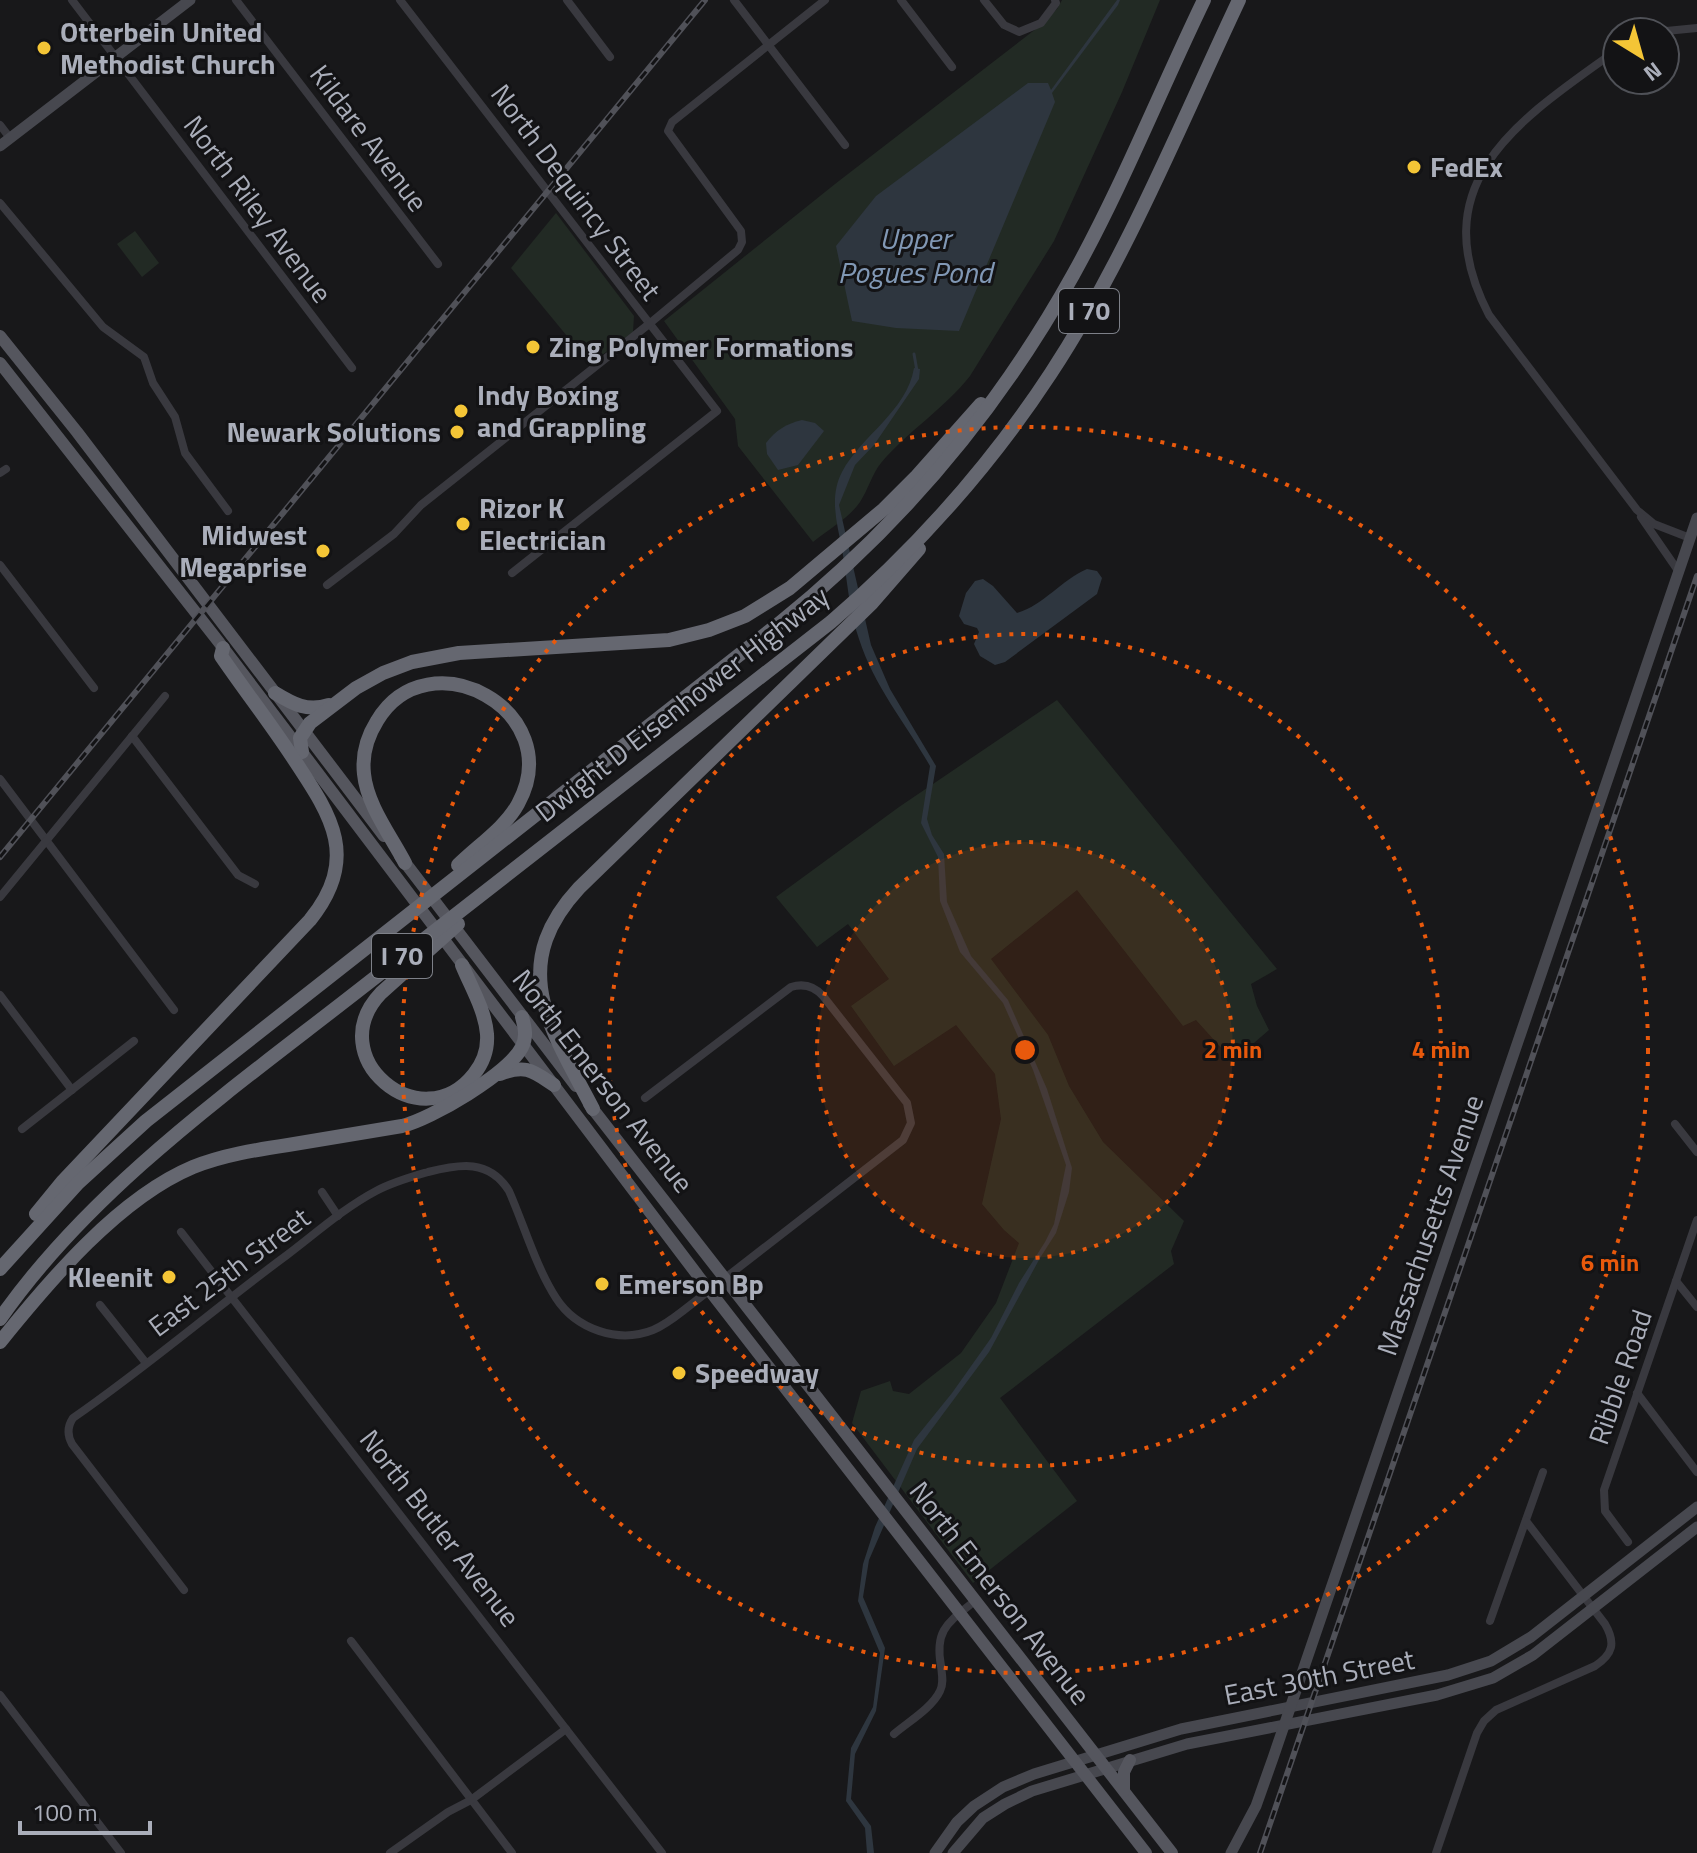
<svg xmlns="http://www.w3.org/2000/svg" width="1697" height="1853" viewBox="0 0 1697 1853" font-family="'Titillium Web',sans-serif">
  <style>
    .green { fill: #222a24 }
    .water { fill: #2e363f }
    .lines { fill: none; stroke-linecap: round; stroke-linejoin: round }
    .stream { stroke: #2e363f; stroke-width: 3 }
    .minor { stroke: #39393f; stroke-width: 8 }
    .secondary { stroke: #47484f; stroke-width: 11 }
    .primary { stroke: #55565e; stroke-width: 12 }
    .motorway { stroke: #656770; stroke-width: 14 }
    .rail-casing { stroke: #505158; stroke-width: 6 }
    .rail { stroke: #131315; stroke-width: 3; stroke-dasharray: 9; stroke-linecap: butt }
    .ring { fill: none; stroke: #e8590c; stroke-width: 4; stroke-dasharray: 4 8 }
    .poi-dot { fill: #f4c536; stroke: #131315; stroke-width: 3 }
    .labels { text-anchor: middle; stroke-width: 6; stroke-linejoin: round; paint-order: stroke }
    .shield { fill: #131315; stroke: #7d8088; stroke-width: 2 }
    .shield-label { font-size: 26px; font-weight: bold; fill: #aaaeba }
    .poi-label { font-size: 28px; font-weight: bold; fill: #aaaeba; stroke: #131315; text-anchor: start }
    .street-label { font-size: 28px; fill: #aaaeba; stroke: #131315 }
    .water-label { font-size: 30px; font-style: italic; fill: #8198b5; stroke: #131315 }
    .centre { fill: #e8590c; stroke: #131315; stroke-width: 4 }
    .ring-label { font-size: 24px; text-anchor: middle; font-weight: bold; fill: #e8590c; stroke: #131315; stroke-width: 6; stroke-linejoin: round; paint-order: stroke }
  </style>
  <rect width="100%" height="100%" fill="#18181a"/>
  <g class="green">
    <path d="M1062 0H1160L1122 92 1054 241 970 376C944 409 908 431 881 463 872 474 868 490 860 502 850 517 828 530 813 542L738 446 735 419 664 321 835 184 1037 28 1057 9Z"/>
    <path d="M556 213 634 316 633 332 590 364 511 268Z"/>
    <path d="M135 231 159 263 142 277 117 244Z"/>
    <path d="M1057 700 1277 969 1251 984 1257 1006 1269 1030 1233 1061 1196 1020 1183 1026 1077 890 991 959 1048 1035 1069 1086 1103 1142 1184 1221 1171 1251 1174 1264 1000 1398 1077 1501 973 1583 852 1423 861 1391 890 1381 893 1391 909 1394 961 1353 996 1303 1019 1243 1004 1230 982 1204 1001 1119 995 1074 956 1025 894 1066 851 1006 889 979 848 924 817 947 776 897 899 807Z"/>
  </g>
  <g class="water">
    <path d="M1117 0H1120L1118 5 1052 93 1055 102 959 331 896 328 852 321 836 246 876 196 1028 83H1048L1051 90Z"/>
    <path d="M914 368 920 369 919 379 874 445 855 465 839 505 871 645 890 689 936 766 927 819 932 835 944 854 947 902 971 956 1008 1000 1047 1089 1072 1168 1069 1192 1056 1233 1040 1258 989 1352 917 1449 869 1560 863 1597 885 1648 876 1711 855 1754 851 1799 871 1826 874 1853H867L865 1828 846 1801 851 1748 873 1707 880 1653 858 1601 863 1564 875 1527 914 1440 952 1393 991 1338 1019 1283 1045 1242 1054 1224 1066 1165 1033 1070 1003 1003 960 952 940 901 938 857 921 823 930 766C906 724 874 686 859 639 849 611 847 578 842 549 837 523 829 497 842 472 861 436 907 411 914 368Z"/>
    <path d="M802 420 815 423 824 431 798 465 778 470 767 454 766 443C776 430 786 424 802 420Z"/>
    <path d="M1087 569 1097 571 1102 578 1097 594 1005 662 995 665 980 656 974 644 979 632 977 628 964 624 959 616 966 593 975 581 983 579 993 586 1017 613C1044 605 1061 580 1087 569Z"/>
  </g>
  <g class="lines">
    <path class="stream" d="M914 354 917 371"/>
    <g class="minor">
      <path d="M72 0 352 368"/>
      <path d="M236 0 438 264"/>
      <path d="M400 0 717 411 512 573"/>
      <path d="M567 0 610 57"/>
      <path d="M734 0 845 145"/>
      <path d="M901 0 952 67"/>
      <path d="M984 0 1004 25 1019 32 1041 23 1056 3 1055 0"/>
      <path d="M1656 32 1697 28"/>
      <path d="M1617 50C1520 119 1420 182 1489 315L1637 510 1654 524 1690 538"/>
      <path d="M0 125 10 138"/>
      <path d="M0 203 103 327 144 357 153 383 175 417 185 453 228 511"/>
      <path d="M0 473 6 469"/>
      <path d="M1641 517 1679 572"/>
      <path d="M0 565 94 688"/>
      <path d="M327 585 394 534 421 505 649 324 738 250 742 242 741 231 668 131 672 122 825 0"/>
      <path d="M132 736 238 875 255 884"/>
      <path d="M0 779 174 1010"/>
      <path d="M0 897 165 696"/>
      <path d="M0 995 72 1090"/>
      <path d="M1675 1124 1697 1152"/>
      <path d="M22 1129 134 1041"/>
      <path d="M322 1192 338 1216"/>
      <path d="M181 1232 662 1853"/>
      <path d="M1676 1281 1697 1307"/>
      <path d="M100 1305 146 1363"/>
      <path d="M1637 1393 1697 1472"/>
      <path d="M1628 1542 1605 1511 1604 1490 1697 1220"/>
      <path d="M184 1590 72 1444C67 1435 67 1427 73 1418 147 1367 215 1308 287 1255 316 1233 344 1208 376 1191 393 1182 411 1177 428 1172 460 1164 489 1159 509 1191 524 1225 536 1267 556 1298 576 1329 618 1344 653 1330 665 1325 675 1317 684 1310L903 1140 911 1123 907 1103 823 996C814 986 804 983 791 987L645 1098"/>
      <path d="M1490 1621 1543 1472"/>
      <path d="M351 1641 512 1853"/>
      <path d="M0 1695 121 1853"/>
      <path d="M894 1734C908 1722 932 1708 940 1691 944 1683 942 1675 941 1666 934 1629 949 1622 976 1600"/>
      <path d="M390 1853 448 1812 471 1800 566 1729"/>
      <path d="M1436 1853 1477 1733 1484 1721 1496 1710 1595 1666C1613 1654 1616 1643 1605 1624L1526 1521"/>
    </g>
    <g class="secondary">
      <path d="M0 146 190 0"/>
      <path d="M935 1853 957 1822 974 1806 1003 1787 1034 1774 1181 1729 1448 1675 1491 1661 1531 1637 1697 1507"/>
      <path d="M953 1853 983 1818 1005 1804 1032 1791 1187 1744 1437 1695 1493 1678 1533 1655 1697 1527"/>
      <path d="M1231 1853 1256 1806 1273 1758 1697 518"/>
    </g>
    <g class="primary">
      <path d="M0 336 77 432 384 836"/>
      <path d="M0 363 218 641 699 1277 1146 1853"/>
      <path d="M400 856 576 1086"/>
      <path d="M589 1104 1172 1853"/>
      <path d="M1124 1791V1772L1130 1760"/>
    </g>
    <g class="motorway">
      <path d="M275 693C293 704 307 712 329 705"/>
      <path d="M302 752 300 738 310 723 356 688 383 673 412 662 459 653 669 640 709 630 745 616 790 588 884 509 917 476 981 404"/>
      <path d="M405 863C391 836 367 805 364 774 362 756 367 737 377 721 428 635 569 711 518 804 505 828 477 846 458 865"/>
      <path d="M458 924 381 993C320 1057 421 1141 474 1074 483 1063 488 1049 487 1034 485 1010 471 987 462 965"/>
      <path d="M500 1074C526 1064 533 1071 554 1085"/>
      <path d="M593 1109C552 1030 505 968 579 888L872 603 919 549"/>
      <path d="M36 1214 63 1181 310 920C361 857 330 814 293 758 270 723 245 691 221 656L223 648"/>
      <path d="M0 1269 78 1183 146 1121 781 622C901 525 998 410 1073 275 1122 187 1160 91 1204 0"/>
      <path d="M0 1319C91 1188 235 1087 359 990 516 867 673 744 831 622 915 550 990 466 1051 373 1127 257 1180 125 1239 0"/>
      <path d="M0 1342C50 1280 119 1198 193 1167 223 1155 255 1150 288 1145 326 1139 364 1132 402 1126 431 1119 508 1074 522 1047 527 1037 525 1028 522 1017"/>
    </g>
    <defs>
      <g id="rail">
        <path d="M0 857 705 0"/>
        <path d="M1260 1853 1697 576"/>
      </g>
    </defs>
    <use href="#rail" class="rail-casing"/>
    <use href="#rail" class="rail"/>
  </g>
  <circle cx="1025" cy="1050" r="208" fill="#e8590c" fill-opacity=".12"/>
  <g class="ring">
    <circle cx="1025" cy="1050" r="208"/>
    <circle cx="1025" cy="1050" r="416"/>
    <circle cx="1025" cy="1050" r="623"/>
  </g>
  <g class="poi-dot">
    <circle cx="44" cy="48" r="8"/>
    <circle cx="1414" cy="167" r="8"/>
    <circle cx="533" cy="347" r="8"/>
    <circle cx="461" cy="411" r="8"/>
    <circle cx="457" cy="432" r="8"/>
    <circle cx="463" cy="524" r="8"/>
    <circle cx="323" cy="551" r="8"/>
    <circle cx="169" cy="1277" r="8"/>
    <circle cx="602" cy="1284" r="8"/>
    <circle cx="679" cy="1373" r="8"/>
  </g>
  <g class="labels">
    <g class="shield">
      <rect x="1059" y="289" width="60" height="44" rx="6"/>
      <rect x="372" y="934" width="60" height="44" rx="6"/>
    </g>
    <g class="shield-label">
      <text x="1089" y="320">I 70</text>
      <text x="402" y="965">I 70</text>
    </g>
    <g class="poi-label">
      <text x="60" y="42">Otterbein United<tspan x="60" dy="32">Methodist Church</tspan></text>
      <text x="1430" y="177">FedEx</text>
      <text x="549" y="357">Zing Polymer Formations</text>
      <text x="477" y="405">Indy Boxing<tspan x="477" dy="32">and Grappling</tspan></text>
      <text x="441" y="442" text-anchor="end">Newark Solutions</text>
      <text x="479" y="518">Rizor K<tspan x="479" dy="32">Electrician</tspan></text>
      <text x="307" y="545" text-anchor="end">Midwest<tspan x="307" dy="32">Megaprise</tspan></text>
      <text x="153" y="1287" text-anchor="end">Kleenit</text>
      <text x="618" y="1294">Emerson Bp</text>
      <text x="695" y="1383">Speedway</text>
    </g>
    <g class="street-label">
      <text transform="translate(369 138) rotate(53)" y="10">Kildare Avenue</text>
      <text transform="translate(576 192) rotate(53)" y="10">North Dequincy Street</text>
      <text transform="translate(258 209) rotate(53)" y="10">North Riley Avenue</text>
      <text transform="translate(682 704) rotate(-38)" y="10">Dwight D Eisenhower Highway</text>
      <text transform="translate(603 1081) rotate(52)" y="10">North Emerson Avenue</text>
      <text transform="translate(1430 1225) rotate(-71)" y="10">Massachusetts Avenue</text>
      <text transform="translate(229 1272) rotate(-37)" y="10">East 25th Street</text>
      <text transform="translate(1620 1377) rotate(-71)" y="10">Ribble Road</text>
      <text transform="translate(440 1528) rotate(52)" y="10">North Butler Avenue</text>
      <text transform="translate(1000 1593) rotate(52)" y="10">North Emerson Avenue</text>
      <text transform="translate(1319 1677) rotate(-11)" y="10">East 30th Street</text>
    </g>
    <g class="water-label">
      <text x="915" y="249">Upper<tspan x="915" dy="34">Pogues Pond</tspan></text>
    </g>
  </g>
  <circle cx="1025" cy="1050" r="12" class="centre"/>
  <g class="ring-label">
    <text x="1233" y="1058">2 min</text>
    <text x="1441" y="1058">4 min</text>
    <text x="1610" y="1271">6 min</text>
  </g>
  <g transform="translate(1641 56) rotate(143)"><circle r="38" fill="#131315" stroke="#4f5157" stroke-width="2"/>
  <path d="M0-6L14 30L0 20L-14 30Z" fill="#f4c536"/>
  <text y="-12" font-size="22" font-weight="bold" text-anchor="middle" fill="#aaaeba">N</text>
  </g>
  <path d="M20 1821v12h130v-12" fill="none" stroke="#aaaeba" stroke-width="4"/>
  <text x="32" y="1821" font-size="24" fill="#aaaeba" stroke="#131315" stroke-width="6" paint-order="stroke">100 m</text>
</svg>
